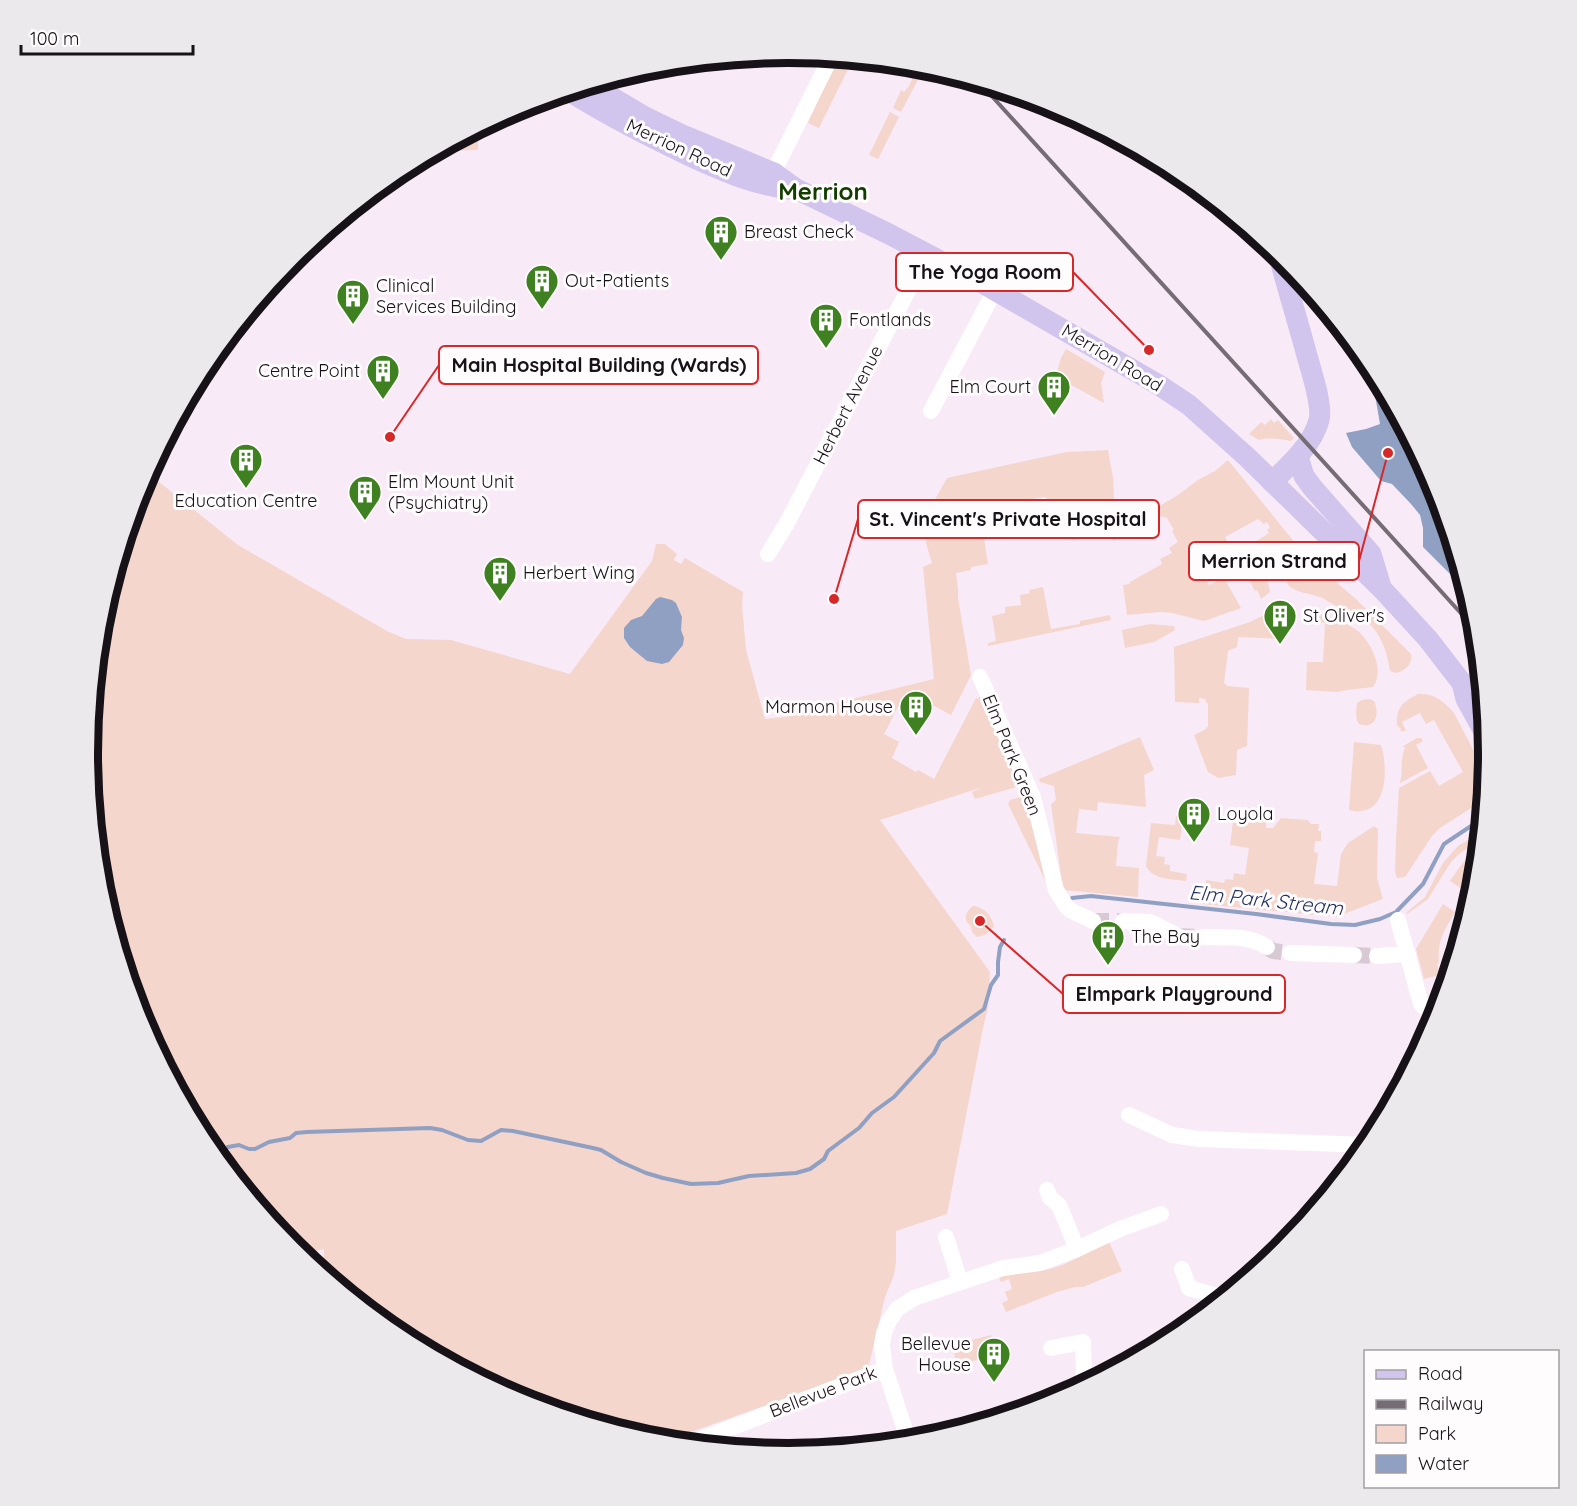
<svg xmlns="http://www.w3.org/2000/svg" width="1577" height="1506" viewBox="0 0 1577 1506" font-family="Quicksand,sans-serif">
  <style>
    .green { fill: #f4d6cd }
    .water { fill: #90a0c3 }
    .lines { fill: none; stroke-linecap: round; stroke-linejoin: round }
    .stream { stroke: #90a0c3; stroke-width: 4 }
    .minor-tunnel { stroke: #d7cad5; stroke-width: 16; stroke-dasharray: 16 8; stroke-linecap: butt }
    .minor { stroke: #fff; stroke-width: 16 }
    .major { stroke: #d1c5ed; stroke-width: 21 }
    .rail { stroke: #756c75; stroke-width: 4 }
    .labels { text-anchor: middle; stroke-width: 6; stroke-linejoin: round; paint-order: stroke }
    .street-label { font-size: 18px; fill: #171217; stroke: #fffcfe }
    .poi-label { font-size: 18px; fill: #171217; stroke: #fffcfe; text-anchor: start }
    .water-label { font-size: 20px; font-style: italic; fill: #1d305e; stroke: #fffcfe }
    .district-label { font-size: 24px; font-weight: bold; fill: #133d00; stroke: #fffcfe }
    .rim { fill: none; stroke: #171217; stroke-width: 8 }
    .leader { fill: none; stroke: #d62828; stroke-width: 2 }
    .callout-dot { fill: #d62828; stroke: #fffcfe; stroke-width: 2 }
    .callout { fill: #fffcfe; stroke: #d62828; stroke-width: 2 }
    .callout-label { font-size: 20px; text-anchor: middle; font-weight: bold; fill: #171217 }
  </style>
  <rect width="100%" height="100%" fill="#f9eaf7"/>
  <g class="green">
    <path d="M838 57 853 59 819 128 808 123Z"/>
    <path d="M918 65 934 68 945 80 923 70 901 112 893 108 901 90 904 92 909 86Z"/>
    <path d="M890 112 899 117 878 159 869 155Z"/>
    <path d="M478 128V150L441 151 443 147Z"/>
    <path d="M1066 349 1105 372 1101 383 1104 403 1060 379 1055 378 1061 358Z"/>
    <path d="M1271 419 1274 423 1278 420 1294 438 1291 441C1279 439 1270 437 1259 440L1249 434 1261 422 1265 425Z"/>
    <path d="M1108 450 1113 478 1116 531 1128 525 1131 531 1113 541 1111 535H1110L1072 540 1069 538 1062 500 1048 502 1046 497 993 505 994 510 980 513 988 564 971 567V570L956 573 958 589V598L971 675 951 715 923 700 919 707 902 699 884 734 899 742 892 758 916 772 918 770 934 779 976 698 978 699 980 696 1020 786 975 799 972 792 983 787 880 820 990 972 988 1007 983 1028 947 1214 896 1231V1262L894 1275 885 1297 868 1369 691 1432 673 1433 651 1440 520 1400 399 1335 324 1274V1249L301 1255 293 1248 206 1142 141 1021 101 889 88 753 102 616 141 485 148 473 238 545 387 631 406 639 451 640 570 674 652 561 656 544H665L677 554 674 560 681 564 685 558 743 592 742 606 746 650 765 719 820 713 819 707 934 679 923 567 932 563 926 543 927 534 922 531 933 503 947 478 1067 452Z"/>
    <path d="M1228 460 1296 544 1313 555 1336 582 1357 600 1411 654C1413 664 1405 671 1396 673L1390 671C1387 650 1380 630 1362 618 1354 613 1345 610 1336 606 1330 603 1325 599 1320 597 1309 593 1297 593 1289 586L1269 555 1257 547 1255 542 1269 533 1267 530 1270 528 1267 522 1264 524 1258 519 1225 537 1240 563C1245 562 1251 560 1256 564 1262 569 1270 585 1270 592L1261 599 1257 590 1255 591 1245 573 1246 572 1243 566 1231 573 1230 569 1227 570 1224 565 1222 566 1211 542 1192 553 1209 585 1224 578 1241 608 1204 621 1172 613 1160 612 1127 615 1123 585 1130 584V582L1162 564 1160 559 1172 553 1169 548 1178 542 1172 531 1174 530 1167 518 1161 516 1156 519 1151 511 1178 495 1198 480 1215 471Z"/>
    <path d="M1043 587 1051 629 1080 624V621L1110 615 1111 620 988 646V643L996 641 992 616 1005 613V607L1021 605 1020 595 1030 593 1029 590Z"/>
    <path d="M1282 606 1280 639 1238 637 1237 647 1228 651 1224 683 1228 686 1249 688 1247 746 1237 750 1236 775 1218 778 1208 772 1194 735 1206 729 1208 726V703H1206V699L1199 698V703L1175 702 1174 647 1250 622Z"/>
    <path d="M1316 611C1327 616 1350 624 1359 632 1372 644 1385 671 1373 687L1347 690 1337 692 1306 690 1307 662H1323L1325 623 1315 621Z"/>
    <path d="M1150 624 1174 626 1175 630 1154 642 1125 648 1122 630Z"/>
    <path d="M1418 694C1433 693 1443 700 1454 713L1487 776 1485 799 1440 828 1432 836 1405 877 1397 878 1395 872 1396 840 1399 788 1430 771 1439 786 1463 772 1434 720 1426 724 1420 713 1402 722 1406 731H1400L1401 729 1397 725C1396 707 1403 702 1418 694Z"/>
    <path d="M1370 699 1374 701C1380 714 1376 730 1359 724 1355 717 1356 711 1357 703L1362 700Z"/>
    <path d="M1140 737 1154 770 1144 775 1146 807 1098 802 1097 811 1079 809 1076 833 1120 837 1118 842 1116 866 1139 868 1138 897 1063 890 1051 804 1056 800 1054 786 1040 782 1039 779Z"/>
    <path d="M1417 738H1421L1423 741 1416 745 1428 768 1400 783C1403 772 1400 758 1405 748L1403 746Z"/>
    <path d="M1354 742 1381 745C1389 770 1387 820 1349 810Z"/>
    <path d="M1027 795 1048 886 1008 804 1010 800Z"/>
    <path d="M1249 807 1267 809 1266 828H1273L1281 818 1308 820 1311 824H1319L1318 831H1321V841H1315L1314 852 1318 853 1314 884 1337 886 1341 854 1348 843 1374 826 1378 829 1377 878 1383 899 1336 917 1203 904 1206 880 1224 883 1225 879 1233 880 1234 873 1245 875 1249 848 1230 845 1233 822 1247 823Z"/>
    <path d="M1176 816H1183L1180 840 1159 837 1156 856 1165 857 1164 864 1170 865V871L1187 874 1186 881C1171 879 1153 880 1146 866L1151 823 1175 825Z"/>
    <path d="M1481 832V838L1458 855 1451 862 1428 899 1407 914V912L1425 897 1443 863 1458 846Z"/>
    <path d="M1474 852 1479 855 1477 878 1468 893 1450 881 1461 865Z"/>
    <path d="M1443 904 1455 912C1444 931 1437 941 1439 963L1437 964 1440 975 1424 979 1416 949Z"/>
    <path d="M973 906C984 907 992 915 994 927L985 935 977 937 972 932 971 926C962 920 966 911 973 906Z"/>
    <path d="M1109 1242 1122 1271 1083 1287H1075L1057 1292 1006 1312 1002 1303 1008 1300 1005 1292 1012 1289 1009 1279 1001 1282 999 1277 1019 1272 1038 1271 1050 1269 1063 1265Z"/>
    <path d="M991 1335 997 1355 957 1365 952 1345Z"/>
  </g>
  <g class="water">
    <path d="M1369 361 1436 485 1467 587 1451 575 1423 547V528L1420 515 1411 504 1392 484 1381 481 1352 447 1346 433 1366 429 1380 424Z"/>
    <path d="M660 597 672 600 676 603 682 617 681 630 684 638 683 645 669 662 662 664 647 661 630 647 624 638V628L631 620 642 616 656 599Z"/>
  </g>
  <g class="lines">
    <g class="stream">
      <path d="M1072 898 1091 896 1256 914 1331 924 1355 925 1380 919 1396 912 1423 884 1444 844 1483 818"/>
      <path d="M214 1152H221L228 1147 239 1145 249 1149H255L269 1142 290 1138 296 1133 307 1132 430 1128 442 1130 468 1140 481 1141 501 1130 513 1131 593 1148 601 1150 621 1162 646 1173 663 1178 691 1184 718 1183 749 1176 796 1173 810 1169 824 1159 828 1151 859 1128 872 1113 894 1097 934 1053 940 1041 984 1009 991 985 998 975V962L1000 947 1004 940"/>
    </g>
    <g class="minor-tunnel">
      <path d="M1093 921H1123"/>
      <path d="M1178 936 1203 937"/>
      <path d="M1267 947 1273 951 1290 953"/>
      <path d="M1354 955 1377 956"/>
    </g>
    <g class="minor">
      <path d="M771 183 778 163 831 57"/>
      <path d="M931 411 995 290"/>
      <path d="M768 554 787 523 927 254"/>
      <path d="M980 677 1033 797 1056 890 1066 906 1070 910 1093 921"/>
      <path d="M1398 920 1421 1004 1430 1013H1438"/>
      <path d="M1123 921 1150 922 1178 936"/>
      <path d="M1203 937C1225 938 1247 934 1267 947"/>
      <path d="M1290 953 1354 955"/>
      <path d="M1377 956 1408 954"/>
      <path d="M1129 1115 1172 1135 1199 1139 1368 1145"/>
      <path d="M1047 1190 1050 1198 1059 1205 1077 1249"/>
      <path d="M946 1237 960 1282"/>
      <path d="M1182 1269 1189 1288 1224 1298"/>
      <path d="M1051 1348 1083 1342 1084 1370 1082 1387"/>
      <path d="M909 1442 885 1369 882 1345 884 1333 889 1321 897 1309 914 1298 1003 1268 1040 1263 1077 1249 1120 1229 1161 1214"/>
      <path d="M688 1444 885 1369"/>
    </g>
    <g class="major">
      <path d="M591 85 645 117 680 134 774 173 796 189 889 234 984 284 1159 385 1189 405 1248 458 1383 590 1428 639 1462 683 1479 691 1484 698"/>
      <path d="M569 91C608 116 650 137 692 157 723 171 755 185 789 189"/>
      <path d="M1298 457 1304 476 1312 487 1371 554 1381 587"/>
      <path d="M1272 482C1289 466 1313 444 1319 420 1323 404 1310 368 1306 352 1297 319 1287 286 1278 253"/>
      <path d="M1462 683 1466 699 1487 737"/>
    </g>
    <path class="rail" d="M979 82 1477 631"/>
  </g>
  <defs>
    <symbol id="building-pin" viewBox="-11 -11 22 30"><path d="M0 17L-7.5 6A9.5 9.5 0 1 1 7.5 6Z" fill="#3f8020" stroke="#fffcfe"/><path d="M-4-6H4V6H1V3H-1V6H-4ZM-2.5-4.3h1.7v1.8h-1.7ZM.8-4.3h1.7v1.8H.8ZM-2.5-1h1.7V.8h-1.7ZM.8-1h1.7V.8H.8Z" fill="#fff"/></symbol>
  </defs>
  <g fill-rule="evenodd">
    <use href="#building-pin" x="702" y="213" width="38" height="52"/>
    <use href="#building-pin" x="523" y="262" width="38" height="52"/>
    <use href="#building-pin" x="334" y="277" width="38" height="52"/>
    <use href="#building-pin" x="807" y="301" width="38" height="52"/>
    <use href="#building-pin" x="364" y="352" width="38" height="52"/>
    <use href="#building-pin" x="1035" y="368" width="38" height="52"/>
    <use href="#building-pin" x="227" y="441" width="38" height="52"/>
    <use href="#building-pin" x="346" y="473" width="38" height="52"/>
    <use href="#building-pin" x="481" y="554" width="38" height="52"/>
    <use href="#building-pin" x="1261" y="597" width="38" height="52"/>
    <use href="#building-pin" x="897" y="688" width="38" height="52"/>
    <use href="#building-pin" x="1175" y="795" width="38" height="52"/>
    <use href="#building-pin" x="1089" y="918" width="38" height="52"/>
    <use href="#building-pin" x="975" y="1335" width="38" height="52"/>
  </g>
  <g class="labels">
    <g class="street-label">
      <text transform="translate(679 148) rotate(25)" y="6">Merrion Road</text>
      <text transform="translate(1112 358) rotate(31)" y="6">Merrion Road</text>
      <text transform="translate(848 405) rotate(-63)" y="6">Herbert Avenue</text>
      <text transform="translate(1012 755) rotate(68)" y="6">Elm Park Green</text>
      <text transform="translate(823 1392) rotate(-21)" y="6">Bellevue Park</text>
    </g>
    <g class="poi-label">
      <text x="744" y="238">Breast Check</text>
      <text x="565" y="287">Out-Patients</text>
      <text x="376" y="292">Clinical<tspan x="376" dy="21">Services Building</tspan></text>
      <text x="849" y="326">Fontlands</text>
      <text x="360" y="377" text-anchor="end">Centre Point</text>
      <text x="1031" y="393" text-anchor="end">Elm Court</text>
      <text x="388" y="488">Elm Mount Unit<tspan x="388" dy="21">(Psychiatry)</tspan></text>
      <text x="246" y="507" text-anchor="middle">Education Centre</text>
      <text x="523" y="579">Herbert Wing</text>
      <text x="1303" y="622">St Oliver's</text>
      <text x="893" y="713" text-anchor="end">Marmon House</text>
      <text x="1217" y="820">Loyola</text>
      <text x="1131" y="943">The Bay</text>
      <text x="971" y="1350" text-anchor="end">Bellevue<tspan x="971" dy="21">House</tspan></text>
    </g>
    <g class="water-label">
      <text transform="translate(1266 900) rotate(6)" y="7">Elm Park Stream</text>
    </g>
    <g class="district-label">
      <text x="823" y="200">Merrion</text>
    </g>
  </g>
  <path d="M0 0H1577V1506H0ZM98 753a690 690 0 1 1 1380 0a690 690 0 1 1-1380 0Z" fill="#ece9ec" fill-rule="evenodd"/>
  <path class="rim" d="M98 753a690 690 0 1 1 1380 0a690 690 0 1 1-1380 0Z"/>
  <path class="leader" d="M1149 350L1073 272M390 437L439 365M834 599L858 519M1388 453L1359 561M980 921L1063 994"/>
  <g class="callout-dot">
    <circle cx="1149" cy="350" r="6"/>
    <circle cx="390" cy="437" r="6"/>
    <circle cx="834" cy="599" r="6"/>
    <circle cx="1388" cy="453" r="6"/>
    <circle cx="980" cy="921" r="6"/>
  </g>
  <g class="callout">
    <rect x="896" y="253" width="177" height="38" rx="6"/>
    <rect x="439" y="346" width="319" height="38" rx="6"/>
    <rect x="858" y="500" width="301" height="38" rx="6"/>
    <rect x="1189" y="542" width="170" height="38" rx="6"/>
    <rect x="1063" y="975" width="222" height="38" rx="6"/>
  </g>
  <g class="callout-label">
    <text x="985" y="279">The Yoga Room</text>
    <text x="599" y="372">Main Hospital Building (Wards)</text>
    <text x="1008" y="526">St. Vincent's Private Hospital</text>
    <text x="1274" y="568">Merrion Strand</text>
    <text x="1174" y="1001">Elmpark Playground</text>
  </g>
  <rect x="1364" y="1350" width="195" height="138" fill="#fffcfe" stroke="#a29ea2" stroke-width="1.5"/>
  <rect x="1376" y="1370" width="30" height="9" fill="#d1c5ed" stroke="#a29ea2" stroke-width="1.5"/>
  <text x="1418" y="1380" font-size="18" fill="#171217">Road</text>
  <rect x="1376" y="1400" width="30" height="9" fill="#756c75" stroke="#a29ea2" stroke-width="1.5"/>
  <text x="1418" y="1410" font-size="18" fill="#171217">Railway</text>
  <rect x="1376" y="1425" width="30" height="18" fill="#f4d6cd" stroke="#a29ea2" stroke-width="1.5"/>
  <text x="1418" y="1440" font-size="18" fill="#171217">Park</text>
  <rect x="1376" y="1455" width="30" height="18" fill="#90a0c3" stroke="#a29ea2" stroke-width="1.5"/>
  <text x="1418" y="1470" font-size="18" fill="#171217">Water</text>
  <path d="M21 45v9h172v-9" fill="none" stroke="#171217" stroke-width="3"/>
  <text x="30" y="45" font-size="18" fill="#171217" stroke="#fffcfe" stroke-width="4.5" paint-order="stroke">100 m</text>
</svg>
